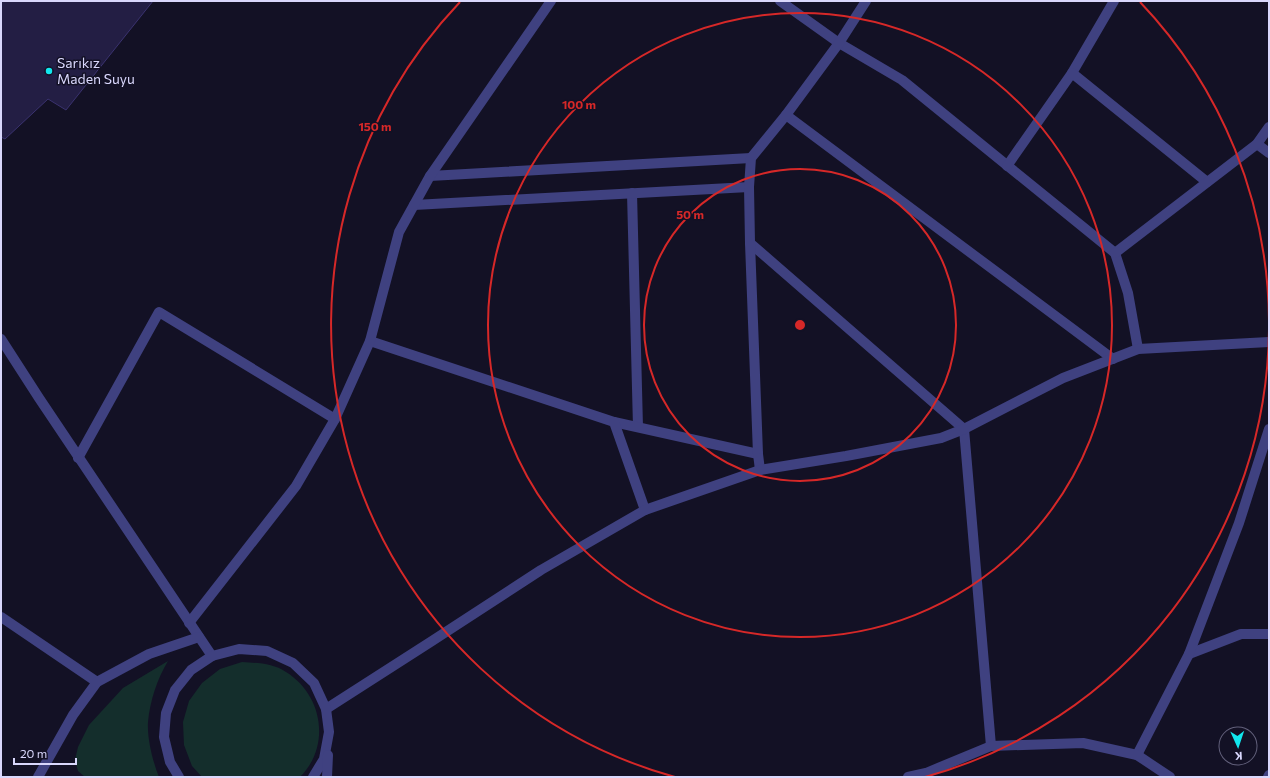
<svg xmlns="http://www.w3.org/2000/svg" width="1270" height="778" viewBox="0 0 1270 778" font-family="Commissioner,sans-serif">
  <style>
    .green { fill: #142e2c }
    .building { fill: #231e44; stroke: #3a326f }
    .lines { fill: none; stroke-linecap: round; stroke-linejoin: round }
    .minor { stroke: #3f4180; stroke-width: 10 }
    .ring { fill: none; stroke: #d62828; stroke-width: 2 }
    .poi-dot { fill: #12e7ee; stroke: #131125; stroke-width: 1.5 }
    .labels { text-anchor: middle; stroke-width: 3; stroke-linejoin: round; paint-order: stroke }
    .poi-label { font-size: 14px; fill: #d9d7fc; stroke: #131125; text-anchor: start }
    .centre { fill: #d62828; stroke: #131125; stroke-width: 2 }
    .ring-label { font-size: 12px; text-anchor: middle; font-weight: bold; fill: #d62828; stroke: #131125; stroke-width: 3; stroke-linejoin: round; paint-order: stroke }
  </style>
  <rect width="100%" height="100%" fill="#131125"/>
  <g class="green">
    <path d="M168 661C157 679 150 701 148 722 147 739 153 762 159 777H85L78 771 75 760 78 747 89 725 123 688Z"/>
    <path d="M242 662C257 663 273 663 286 672 323 695 331 746 300 777H202L192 766 184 745 183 722 189 701 202 683 220 669Z"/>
  </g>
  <path class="building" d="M1 1H153L66 110 48 99 5 139 1 137Z"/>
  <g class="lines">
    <g class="minor">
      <path d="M780 1 839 43 902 80 1115 253 1128 293 1138 349"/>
      <path d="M1072 73 1114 1"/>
      <path d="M786 115 1113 359"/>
      <path d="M1257 144 1269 153"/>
      <path d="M1007 166 1072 73 1207 182"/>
      <path d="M430 176 751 158"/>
      <path d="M632 193 638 427"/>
      <path d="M414 205 749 187"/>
      <path d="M750 243 964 429 991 746"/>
      <path d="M1115 253 1257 144 1269 127"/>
      <path d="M1 339 39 398 212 656"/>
      <path d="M370 341 614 422 758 454"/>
      <path d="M614 422 645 510"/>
      <path d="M78 458 159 312 335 419"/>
      <path d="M760 470 758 454 750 243 749 187 751 158 786 115 839 43 866 1"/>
      <path d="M1 617 97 682"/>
      <path d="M189 623 296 486 335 419 370 341 399 232 430 176 551 1"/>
      <path d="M1189 654 1241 634H1269"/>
      <path d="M326 709 432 641 541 570 645 510 760 470 846 456 941 438 964 429 1063 378 1138 349 1269 342"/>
      <path d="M1137 755 1189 654 1239 523 1269 429"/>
      <path d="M38 777 73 715 97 682 149 654 199 637"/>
      <path d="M179 777 170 762 164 737 166 713 175 690 191 670 212 656 239 649 267 651 293 663 314 683 326 709 329 732 324 759 313 777"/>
      <path d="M327 777 328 755"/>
      <path d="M908 777 926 773 991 746 1083 743 1137 755 1170 777"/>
      <path d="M1268 777 1269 775"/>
    </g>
  </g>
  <g class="ring">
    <circle cx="800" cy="325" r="156"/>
    <circle cx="800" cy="325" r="312"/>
    <path d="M1269 329A469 469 0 0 1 925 777M675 777A469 469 0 0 1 460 2M1140 2A469 469 0 0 1 1269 321"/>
  </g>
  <circle class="poi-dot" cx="49" cy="71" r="4"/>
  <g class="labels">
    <g class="poi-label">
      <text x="57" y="68">Sarıkız<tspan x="57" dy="16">Maden Suyu</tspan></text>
    </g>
  </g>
  <circle cx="800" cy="325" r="6" class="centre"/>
  <g class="ring-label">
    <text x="579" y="109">100 m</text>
    <text x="375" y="131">150 m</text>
    <text x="690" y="219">50 m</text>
  </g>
  <rect width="1270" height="778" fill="none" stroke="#d9d7fc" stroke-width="4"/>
  <g transform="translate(1238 746) rotate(177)"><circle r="19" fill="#131125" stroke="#62607b"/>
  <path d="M0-3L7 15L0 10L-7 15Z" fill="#12e7ee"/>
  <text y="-6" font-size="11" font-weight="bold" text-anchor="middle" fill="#d9d7fc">K</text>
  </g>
  <path d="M14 758v6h62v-6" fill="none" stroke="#d9d7fc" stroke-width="2"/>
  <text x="20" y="758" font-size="12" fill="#d9d7fc" stroke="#131125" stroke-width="3" paint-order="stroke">20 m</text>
</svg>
